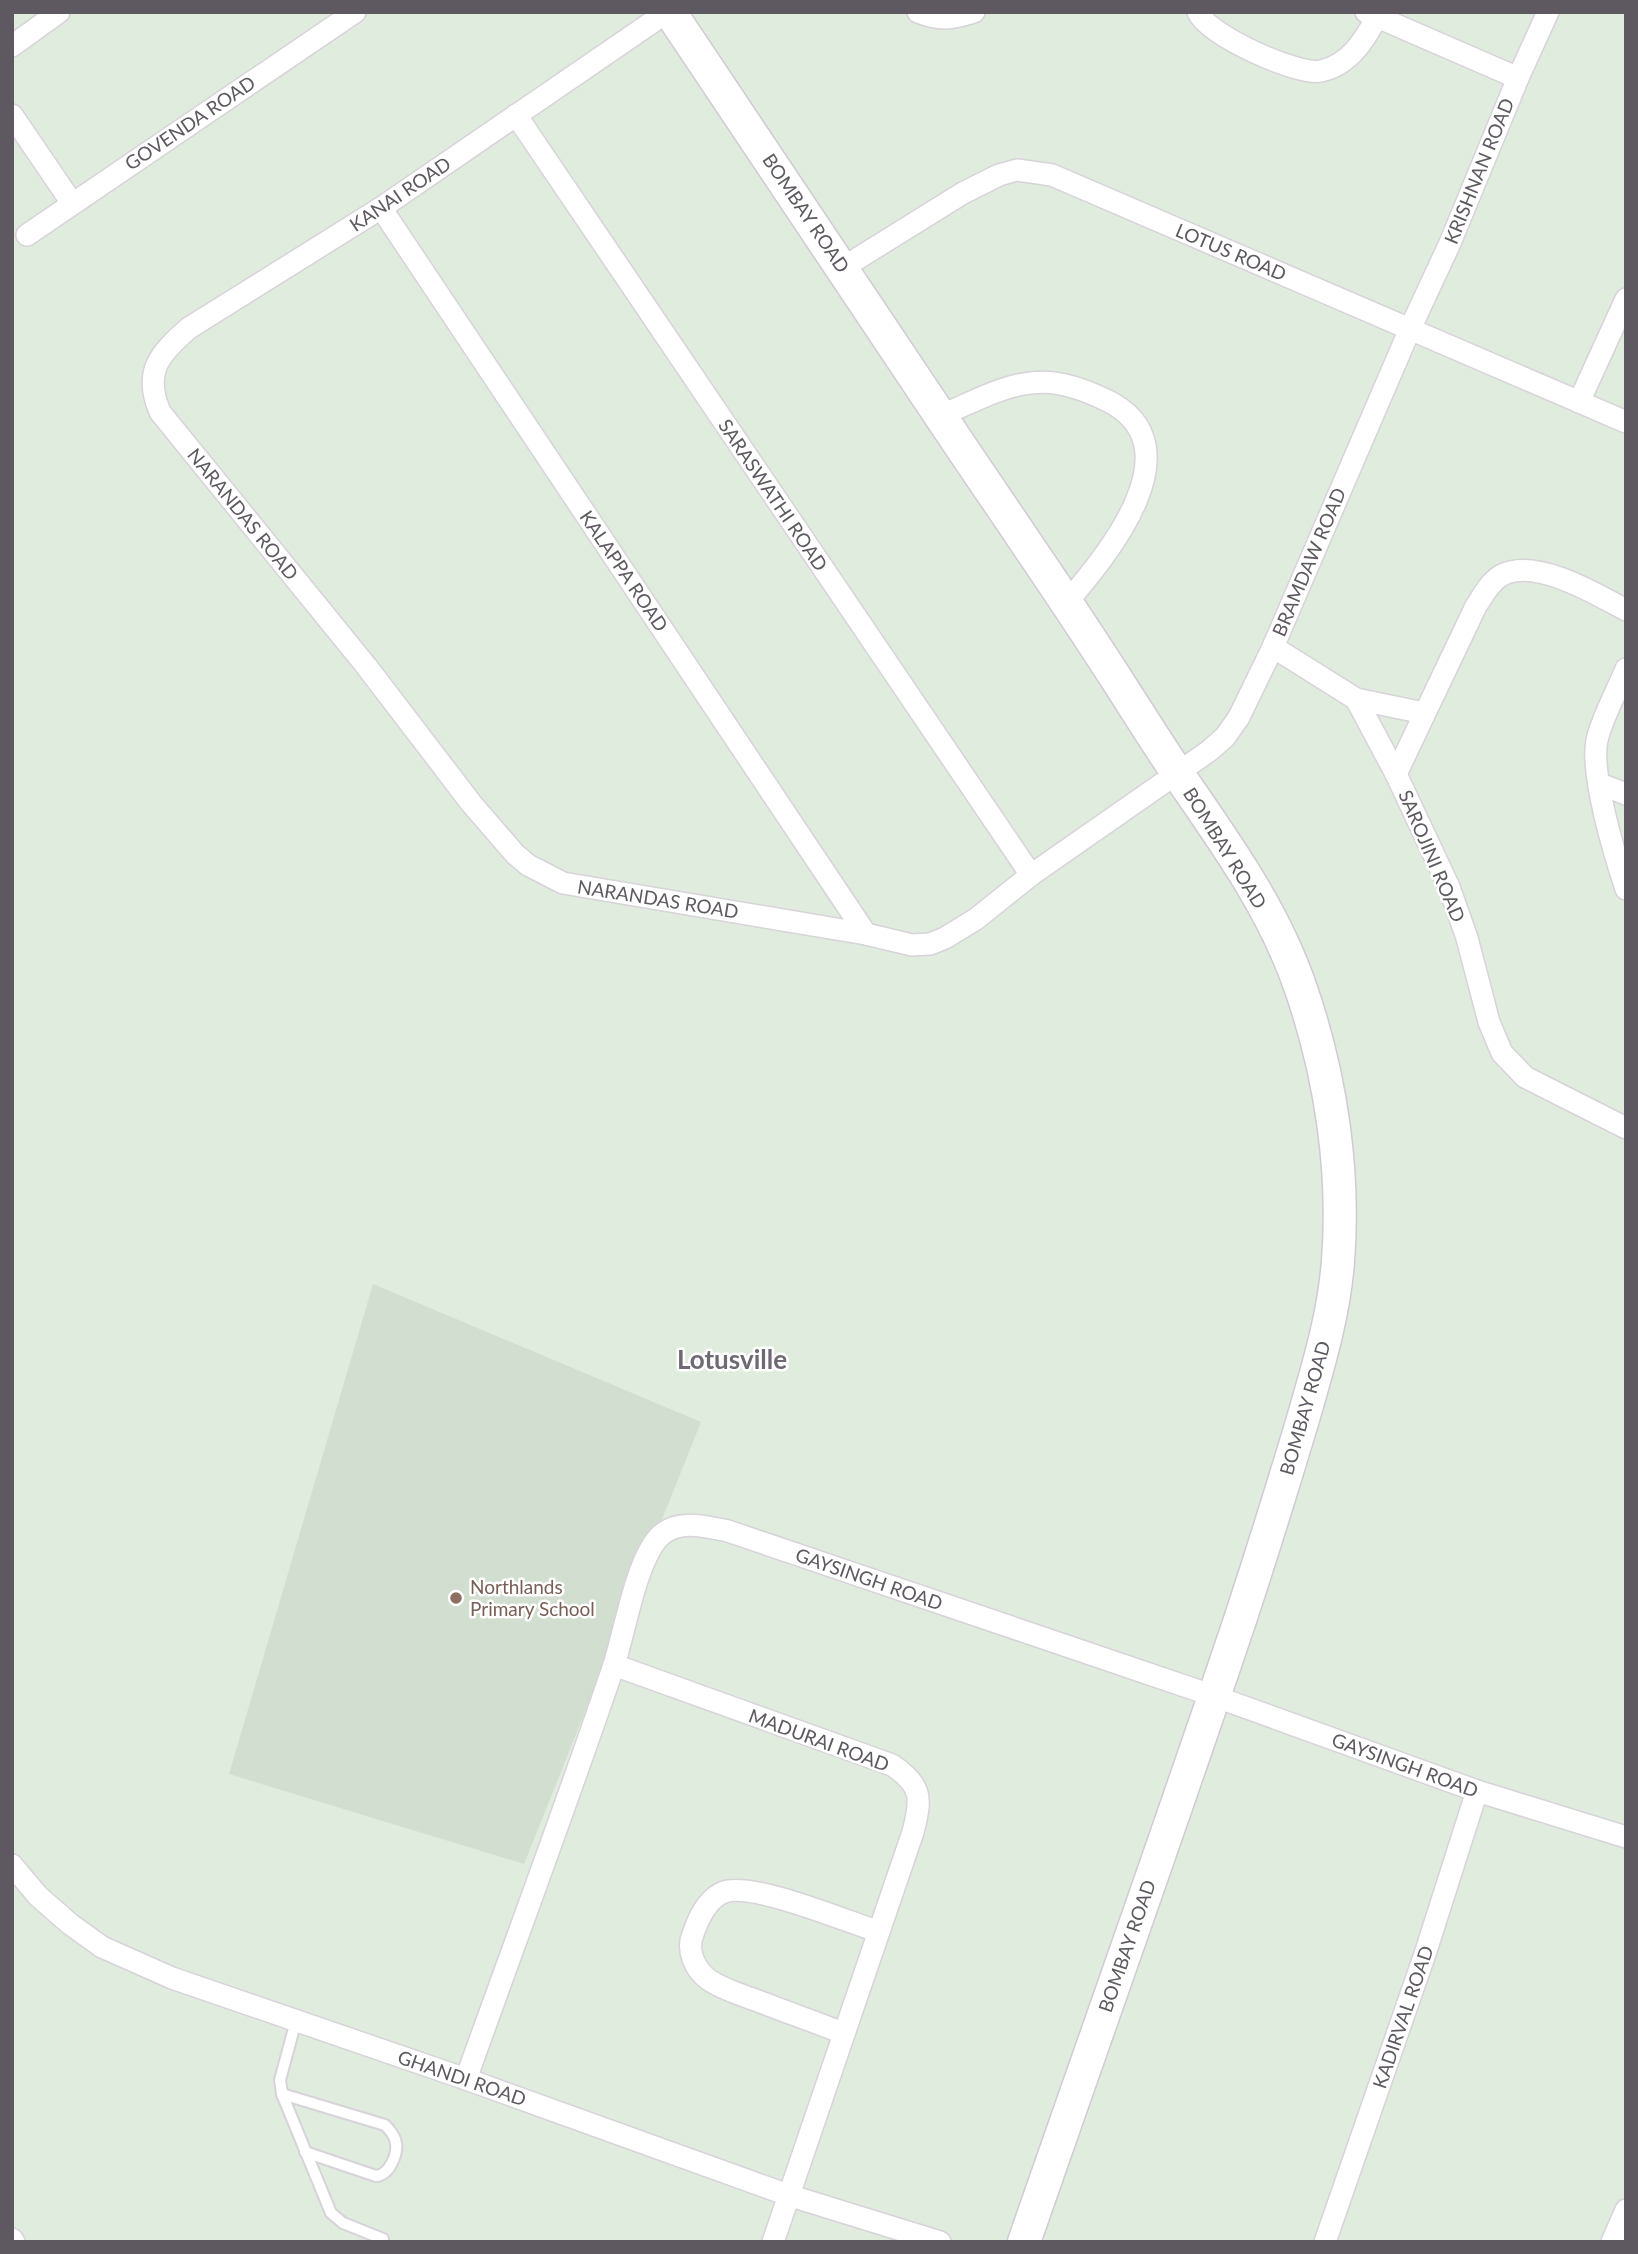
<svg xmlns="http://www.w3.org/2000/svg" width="1638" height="2254" viewBox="0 0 1638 2254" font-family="Lato,sans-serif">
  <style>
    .education { fill: #d2decf }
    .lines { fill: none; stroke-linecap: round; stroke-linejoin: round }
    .lane-casing { stroke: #d8d2da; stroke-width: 14 }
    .street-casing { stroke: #d8d2da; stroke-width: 24 }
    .secondary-casing { stroke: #d1cad4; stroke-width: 35 }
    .lane { stroke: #fff; stroke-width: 10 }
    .street { stroke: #fff; stroke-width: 21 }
    .secondary { stroke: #fff; stroke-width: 32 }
    .education-dot { fill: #8d6e63; stroke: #fff; stroke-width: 2.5 }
    .labels { text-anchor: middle; stroke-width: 5; stroke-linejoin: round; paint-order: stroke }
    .street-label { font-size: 19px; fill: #5e5861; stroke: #fff }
    .education-label { font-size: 19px; fill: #785e54; stroke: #fff; text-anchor: start }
    .district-label { font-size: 26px; font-weight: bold; fill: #6f6973; stroke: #fff }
  </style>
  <rect width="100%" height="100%" fill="#e0ecde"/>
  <path class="education" d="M373 1284 701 1422 524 1864 229 1774Z"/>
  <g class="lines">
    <defs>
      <g id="lane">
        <path d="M296 2021 280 2080 282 2094 331 2213 343 2223 383 2239"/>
        <path d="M282 2094 385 2125C389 2129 393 2134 395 2139 400 2153 389 2175 376 2176L305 2152"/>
      </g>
      <g id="street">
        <path d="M667 12 381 208 189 328C159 354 143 372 160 412L367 667 471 803 515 854 528 865 563 883 866 934 912 945 930 944 945 938 976 919 1031 875 1209 751 1225 737 1239 717 1273 647 1410 329 1450 243 1518 78 1548 12"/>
        <path d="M918 12C941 21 951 19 974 12"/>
        <path d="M1198 12C1207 35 1298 76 1321 71 1349 65 1364 41 1377 17"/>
        <path d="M1366 12 1518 78"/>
        <path d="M12 46 59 12"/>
        <path d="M12 115 72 203"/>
        <path d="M516 115 1031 875"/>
        <path d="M381 208 866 934"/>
        <path d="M27 235 355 12"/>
        <path d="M844 267 963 193 999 175 1017 170 1052 175 1626 422"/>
        <path d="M1579 402 1626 299"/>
        <path d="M940 416C969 404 1000 386 1031 383 1057 379 1084 389 1108 401 1197 446 1108 555 1067 602"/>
        <path d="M1273 647 1356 699 1396 774 1449 887 1467 938 1489 1022 1502 1053 1525 1077 1626 1128"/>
        <path d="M1626 669C1617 691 1602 718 1597 740 1590 774 1615 856 1626 889"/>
        <path d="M1356 699 1424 713"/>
        <path d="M1396 774 1476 606C1484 594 1491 580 1504 574 1538 559 1596 594 1626 610"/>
        <path d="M1600 784 1626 794"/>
        <path d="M614 1665 892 1765C922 1785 922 1798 913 1832L773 2242"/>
        <path d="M12 1865 38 1896 70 1924 102 1947 172 1978 466 2079 788 2195 940 2242"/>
        <path d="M843 2033C815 2022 786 2012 758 2001 742 1995 724 1990 709 1980 695 1970 686 1950 693 1934 698 1919 708 1898 724 1892 753 1882 845 1921 877 1931"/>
        <path d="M466 2079C515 1942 566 1806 613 1668 625 1632 635 1565 658 1538 676 1518 705 1526 728 1531L1214 1696 1477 1791 1626 1837"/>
        <path d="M12 2239 14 2242"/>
        <path d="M1325 2242 1425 1954 1477 1791"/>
        <path d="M1612 2242 1626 2210"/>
      </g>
      <path id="secondary" d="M670 12C761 146 850 280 939 414 999 504 1061 592 1119 683 1139 714 1159 746 1180 777 1227 845 1276 913 1302 992 1331 1077 1345 1172 1338 1261 1334 1315 1318 1367 1303 1419 1283 1486 1262 1553 1240 1620 1170 1828 1096 2035 1024 2242"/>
    </defs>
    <use href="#lane" class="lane-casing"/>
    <use href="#street" class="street-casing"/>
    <use href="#secondary" class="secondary-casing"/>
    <use href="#lane" class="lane"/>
    <use href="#street" class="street"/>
    <use href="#secondary" class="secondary"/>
  </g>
  <circle class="education-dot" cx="456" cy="1598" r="7"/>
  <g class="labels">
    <g class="street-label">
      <text transform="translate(190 123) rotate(-34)" y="7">GOVENDA ROAD</text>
      <text transform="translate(1479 171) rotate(-68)" y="7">KRISHNAN ROAD</text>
      <text transform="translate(400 194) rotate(-34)" y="7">KANAI ROAD</text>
      <text transform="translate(806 213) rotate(56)" y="7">BOMBAY ROAD</text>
      <text transform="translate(1231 252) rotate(23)" y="7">LOTUS ROAD</text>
      <text transform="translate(773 495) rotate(56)" y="7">SARASWATHI ROAD</text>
      <text transform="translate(243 514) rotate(51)" y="7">NARANDAS ROAD</text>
      <text transform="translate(1309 562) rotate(-67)" y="7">BRAMDAW ROAD</text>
      <text transform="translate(624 571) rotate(56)" y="7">KALAPPA ROAD</text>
      <text transform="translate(1225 848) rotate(58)" y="7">BOMBAY ROAD</text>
      <text transform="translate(1432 856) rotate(67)" y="7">SAROJINI ROAD</text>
      <text transform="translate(658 899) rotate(9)" y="7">NARANDAS ROAD</text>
      <text transform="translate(1305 1408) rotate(-74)" y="7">BOMBAY ROAD</text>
      <text transform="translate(869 1579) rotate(19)" y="7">GAYSINGH ROAD</text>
      <text transform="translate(819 1740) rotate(20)" y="7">MADURAI ROAD</text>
      <text transform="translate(1405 1765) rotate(20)" y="7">GAYSINGH ROAD</text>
      <text transform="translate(1127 1946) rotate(-71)" y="7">BOMBAY ROAD</text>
      <text transform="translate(1403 2017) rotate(-71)" y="7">KADIRVAL ROAD</text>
      <text transform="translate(462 2078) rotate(19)" y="7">GHANDI ROAD</text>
    </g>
    <g class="education-label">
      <text x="470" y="1594">Northlands<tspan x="470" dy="22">Primary School</tspan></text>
    </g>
    <g class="district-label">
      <text x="732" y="1369">Lotusville</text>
    </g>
  </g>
  <rect width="1638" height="2254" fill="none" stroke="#5e5861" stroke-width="28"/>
</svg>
